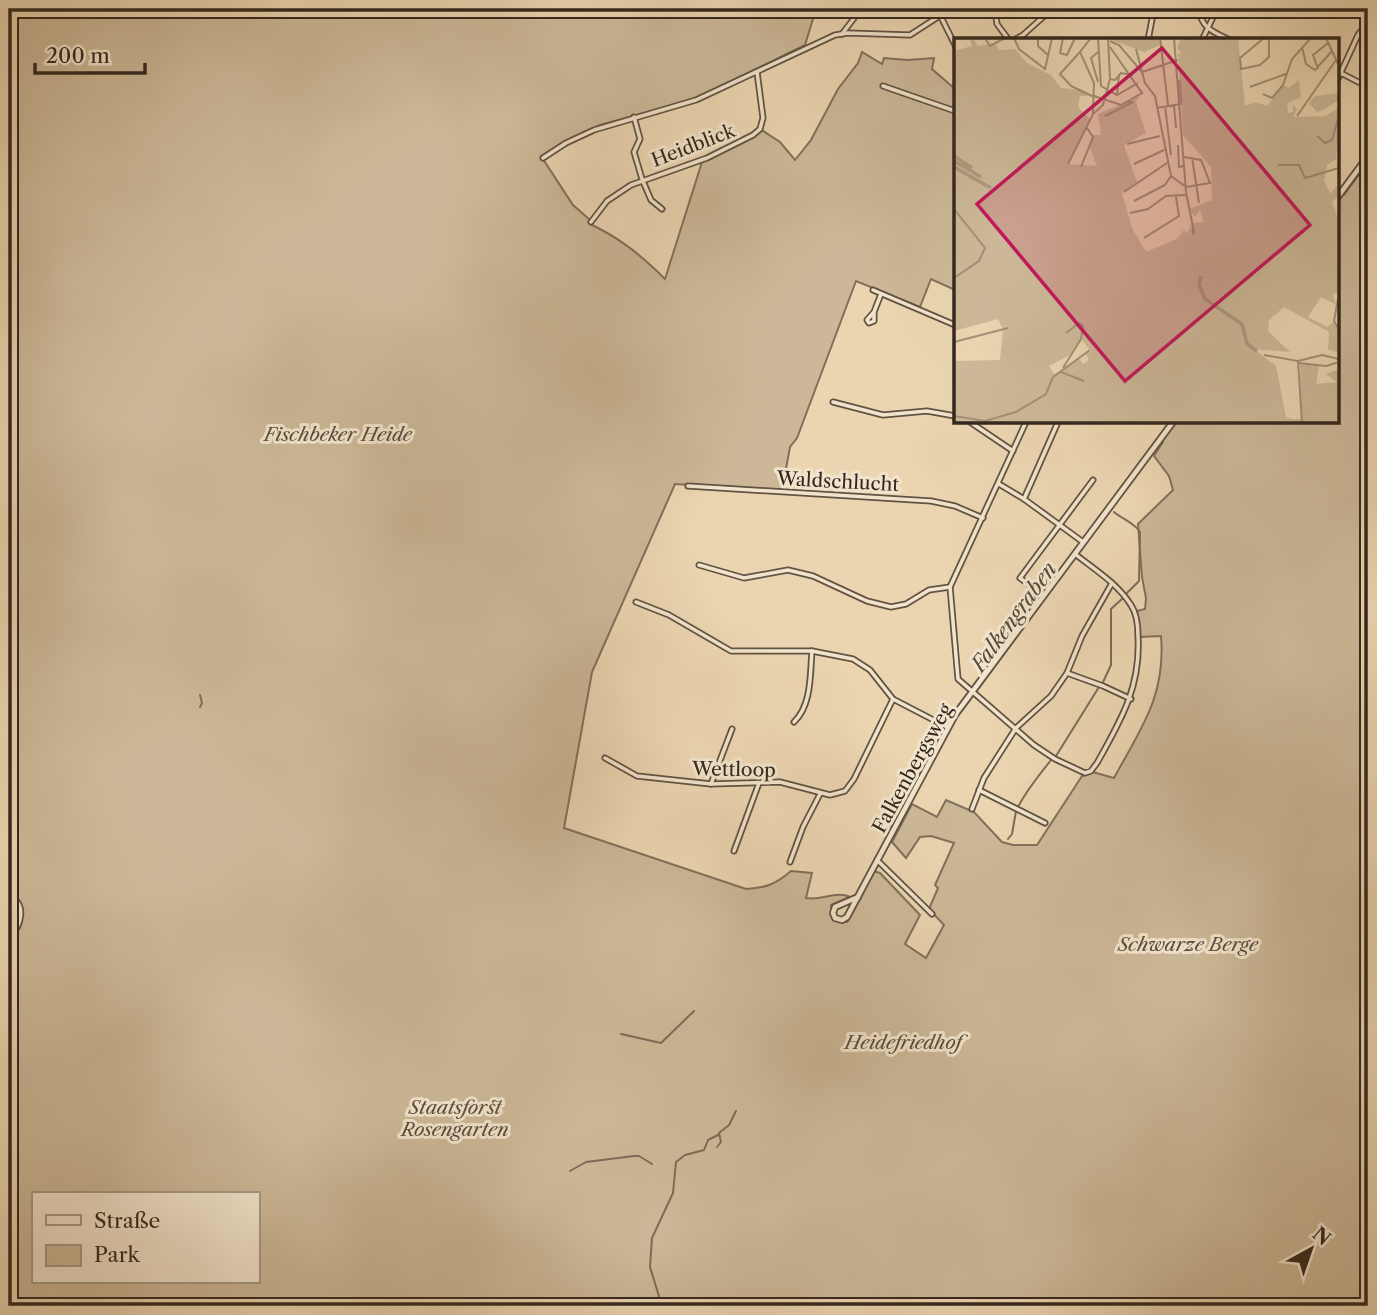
<svg xmlns="http://www.w3.org/2000/svg" width="1377" height="1315" viewBox="0 0 1377 1315" font-family="'Libre Caslon Text',serif">
  <style>
    .green { fill: #ccb898; stroke: #80705b; stroke-width: 2; fill-rule: evenodd }
    .lines { fill: none; stroke-linecap: round; stroke-linejoin: round }
    .stream { stroke: #7d6c58; stroke-width: 2 }
    .minor-casing { stroke: #625343; stroke-width: 7 }
    .tertiary-casing { stroke: #625343; stroke-width: 8 }
    .minor { stroke: #f2e4cc; stroke-width: 3.5 }
    .tertiary { stroke: #f2e4cc; stroke-width: 4.5 }
    .labels { text-anchor: middle; stroke-width: 6; stroke-linejoin: round; paint-order: stroke }
    .street-label { font-size: 19px; fill: #34281e; stroke: #f2e4cc }
    .park-label { font-size: 19px; font-style: italic; fill: #5a4c3c; stroke: #f2e4cc }
    .water-label { font-size: 21px; font-style: italic; fill: #584a3b; stroke: #f2e4cc }
    .inset-river { fill: none; stroke: #ad9a7f; stroke-width: 3.5 }
    .inset-road { fill: none; stroke: #a29076; stroke-width: 2 }
    .view { fill: #c2185b; fill-opacity: 0.15; stroke: #c2185b; stroke-width: 3.5 }
    .inset-edge { fill: none; stroke: #34281e; stroke-width: 3.5 }
  </style>
  <rect width="100%" height="100%" fill="#ebd5b1"/>
  <filter id="stains"><feTurbulence type="fractalNoise" baseFrequency=".00286" numOctaves="4"/><feColorMatrix values="0 0 0 0 .2 0 0 0 0 .09 0 0 0 0 .02 0 0 0 .5 -.17"/></filter>
  <radialGradient id="worn" r=".72"><stop offset=".6" stop-color="#630" stop-opacity="0"/><stop offset="1" stop-color="#630" stop-opacity=".3"/></radialGradient>
  <path class="green" d="M9 9H816L805 45 695 99 600 125 564 142 541 156 573 205 589 219 590 224C620 238 642 256 665 279L702 162 746 141 760 129 780 142 795 160 811 140 838 89 858 63 862 52 882 64 884 58 908 60 934 58 932 69 955 89V290L931 279 920 307 856 281 797 438 790 447 782 491 675 484 592 672 564 828 746 889C766 888 776 884 791 871L812 873 806 898C822 901 837 890 850 897L831 905 832 917 836 921 847 922 873 871 880 873 920 915 905 944 926 958 944 925 929 909 938 888 935 885 954 843 931 836 920 837 906 858 892 842 912 804 937 817 946 800 974 812 1002 842 1013 845H1037L1082 776 1093 772 1114 778C1141 728 1166 696 1161 636L1140 637 1137 611 1145 609 1146 598 1142 577 1138 524 1173 490 1169 476 1154 456 1163 442 1161 440 1174 422H1337V201L1368 159V1306H9ZM33 1194H257V1282H33Z"/>
  <g class="lines">
    <g class="stream">
      <path d="M1344 195 1368 162"/>
      <path d="M1337 204 1338 202"/>
      <path d="M1162 440 1170 430"/>
      <path d="M1114 512C1122 519 1135 523 1140 532L1139 581 1127 593"/>
      <path d="M1080 551 1153 453"/>
      <path d="M1103 682 1111 665V609L1123 598"/>
      <path d="M979 688 1072 562"/>
      <path d="M200 695 202 703 200 707"/>
      <path d="M960 713 970 700"/>
      <path d="M1056 756 1099 687"/>
      <path d="M1017 809C1025 792 1039 775 1051 760"/>
      <path d="M1008 839 1012 834 1016 811"/>
      <path d="M883 855 902 819"/>
      <path d="M848 921 876 868"/>
      <path d="M621 1034 661 1043 694 1011"/>
      <path d="M717 1147 721 1142 719 1133 729 1125 736 1111"/>
      <path d="M570 1171 586 1162 634 1156H639L652 1164"/>
      <path d="M662 1306 650 1267 652 1238 673 1193 676 1162 685 1155 704 1150 708 1140 718 1135"/>
    </g>
    <defs>
      <g id="minor">
        <path d="M937 9 955 45"/>
        <path d="M995 9 997 24 1009 40"/>
        <path d="M1199 9C1201 28 1213 32 1230 40"/>
        <path d="M842 34 861 9"/>
        <path d="M1014 40 1023 35 1052 9"/>
        <path d="M1148 40 1154 9"/>
        <path d="M1202 40 1217 9"/>
        <path d="M1337 71 1368 87"/>
        <path d="M1337 81 1358 35 1368 21"/>
        <path d="M883 86 955 111"/>
        <path d="M634 117 640 139 634 152 642 179 651 200 662 209"/>
        <path d="M543 158 566 143 594 130 696 100 835 35 848 33 910 35 941 15"/>
        <path d="M591 222 607 201 631 185 707 158 753 135 760 129 763 118 757 72"/>
        <path d="M873 290 955 325"/>
        <path d="M874 312 867 320 869 323 874 321V312L881 294"/>
        <path d="M833 402 883 415 927 411 955 416"/>
        <path d="M970 422 1013 451"/>
        <path d="M1026 422 950 587 958 679 1034 745 1055 759 1085 773 1091 771 1097 763C1121 720 1141 687 1138 636 1138 625 1137 614 1131 605 1117 583 1094 569 1075 554"/>
        <path d="M999 484 1024 499 1083 542"/>
        <path d="M688 486 931 501 955 506 983 518"/>
        <path d="M1024 499 1058 422"/>
        <path d="M699 565 744 578 788 570 813 576 867 601 891 607 906 604 929 590 950 587"/>
        <path d="M1043 595 1020 578 1093 480"/>
        <path d="M636 602 669 615 731 651H812L853 659 870 670 893 699 947 727"/>
        <path d="M1067 673 1103 686 1131 699"/>
        <path d="M794 722C812 705 810 674 812 651"/>
        <path d="M605 758 637 776 711 784 780 782 830 795 845 791 854 779 893 699"/>
        <path d="M711 784 732 729"/>
        <path d="M979 790 1045 823"/>
        <path d="M972 809 984 778 1016 728 1051 696 1067 673 1082 636 1112 583"/>
        <path d="M734 851 759 783"/>
        <path d="M877 860 932 914"/>
        <path d="M790 862 803 827 820 794"/>
        <path d="M9 895C28 905 21 926 9 939"/>
      </g>
      <g id="tertiary">
        <path d="M941 15 950 9"/>
        <path d="M1337 198 1368 156"/>
        <path d="M858 897 835 907 833 913 835 918 842 920 847 917 955 715 1173 422"/>
      </g>
    </defs>
    <use href="#minor" class="minor-casing"/>
    <use href="#tertiary" class="tertiary-casing"/>
    <use href="#minor" class="minor"/>
    <use href="#tertiary" class="tertiary"/>
  </g>
  <g class="labels">
    <g class="street-label">
      <text transform="translate(693 145) rotate(-21)" y="7">Heidblick</text>
      <text transform="translate(838 481) rotate(3)" y="7">Waldschlucht</text>
      <text transform="translate(912 768) rotate(-61)" y="7">Falkenbergsweg</text>
      <text transform="translate(734 769) rotate(1)" y="7">Wettloop</text>
    </g>
    <g class="park-label">
      <text x="338" y="441">Fischbeker Heide</text>
      <text x="1188" y="951">Schwarze Berge</text>
      <text x="903" y="1049">Heidefriedhof</text>
      <text x="455" y="1114">Staatsforst<tspan x="455" dy="22">Rosengarten</tspan></text>
    </g>
    <g class="water-label">
      <text transform="translate(1014 617) rotate(-54)" y="7">Falkengraben</text>
    </g>
  </g>
  <g transform="translate(954 38)">
    <rect width="385" height="385" fill="#ebd5b1"/>
    <path d="M15 0H19L24 8 41 5 45 12 61 11 73 25 97 37 107 50 128 52 134 58H126L124 69 136 81 113 126 143 128 135 108 139 97H147L144 76 186 58 182 64 192 95 170 107 183 144 168 155 178 190 192 214 223 201 230 192 233 196 238 185 250 184 246 172 241 179 236 171 258 162 257 129 229 97 224 16 227 15 223 10 227 0H284L291 68 302 64 313 68 329 47 335 50 345 42 347 59 333 65 334 75 339 74V66L343 71 339 79 371 78 385 70 382 121 373 127 370 142 376 155 385 147V157L378 164 385 184V255L379 256 382 267 367 259 354 279 373 289 379 284 385 294V315L374 311 375 294 330 269 315 282 314 293 336 314 300 311 322 328 332 379 338 381H347L346 326 365 327 362 346 383 344 372 336 385 331V385H0V323L46 322 49 291 44 281 0 293V13L18 8ZM128 302 137 313 132 316 135 322 129 326 125 320 101 337 95 328 118 316ZM181 0H205L206 7 190 14 155 1ZM385 55V62L369 72 363 74 355 65 361 58Z" fill="#ccb898" fill-rule="evenodd"/>
    <path class="inset-river" d="M225 42 227 67M0 118 18 130M0 123 27 139M0 129 37 150M247 238 245 246 251 261 288 286 293 306 303 313"/>
    <path class="inset-road" d="M31 0 36 8 51 0M60 0 65 11 91 31 98 0M84 0V8L95 18M109 0 106 15 113 17 121 0M137 0 126 14 140 45 139 75M144 0 147 48 163 57 184 45M206 0 214 67M220 0 232 154 240 194 239 195V190M310 0 286 20 287 31 306 27 315 19V0M372 0 385 28M156 3 165 7 188 34M348 9 352 26 361 32 378 13M182 11 191 45 201 58 217 138 232 149M126 14 106 36 117 48 140 59M144 14 137 20 144 44M364 31 359 17 374 5M188 34 224 22M156 41 161 42 167 35 179 37M296 49 332 36M309 56 318 60 329 47 338 21 357 0M163 57 165 36M140 58 167 67 188 55 156 9M220 67 222 90M211 68 217 117M203 70 226 66M151 78 179 64H173M343 78 382 22M363 98 371 105 378 102 385 78M173 106 206 98M224 107 225 129 229 128M230 119 247 122 256 145 232 149M238 119 245 165M114 126 139 76 149 67 156 41 154 0M180 126 210 112M324 127H345L351 140 385 130M127 129 139 99 133 90M170 154 213 125M180 163 211 147 217 138M0 171 31 210 25 223 0 240M176 175 194 171 212 158 232 157M190 200 225 178 222 159M384 261 380 283 385 292M0 304 54 290M310 317 344 323 348 385M344 323 368 317 385 321M345 325 372 328 385 324M109 330 127 301 129 288 125 285 112 295M107 334 130 343M0 378 31 383 62 374 92 356 99 339 136 312"/>
    <path class="view" d="M208 10 356 187 171 343 23 166Z"/>
    <rect width="385" height="385" class="inset-edge"/>
  </g>
  <rect width="1377" height="1315" fill="none" stroke="#ebd5b1" stroke-width="35"/>
  <rect x="10" y="10" width="1356" height="1294" fill="none" stroke="#34281e" stroke-width="3.5"/>
  <rect x="18" y="18" width="1342" height="1280" fill="none" stroke="#34281e" stroke-width="2"/>
  <rect x="32" y="1192" width="228" height="91" fill="#f2e4cc" stroke="#a69986" stroke-width="2"/>
  <rect x="46" y="1215" width="35" height="10" fill="#f2e4cc" stroke="#a69986" stroke-width="2"/>
  <text x="94" y="1228" font-size="21" fill="#34281e">Straße</text>
  <rect x="46" y="1245" width="35" height="21" fill="#ccb898" stroke="#a69986" stroke-width="2"/>
  <text x="94" y="1262" font-size="21" fill="#34281e">Park</text>
  <g transform="translate(1311 1249) rotate(40)" stroke="#f2e4cc" stroke-width="5" paint-order="stroke">
  <path d="M0-5L12 26L0 18L-12 26Z" fill="#34281e"/>
  <text y="-10" font-size="19" font-weight="bold" text-anchor="middle" fill="#34281e">N</text>
  </g>
  <path d="M35 63v10h110v-10" fill="none" stroke="#34281e" stroke-width="3.5"/>
  <text x="46" y="63" font-size="21" fill="#34281e" stroke="#f2e4cc" stroke-width="5" paint-order="stroke">200 m</text>
  <rect width="100%" height="100%" filter="url(#stains)"/>
  <rect width="100%" height="100%" fill="url(#worn)"/>
</svg>
